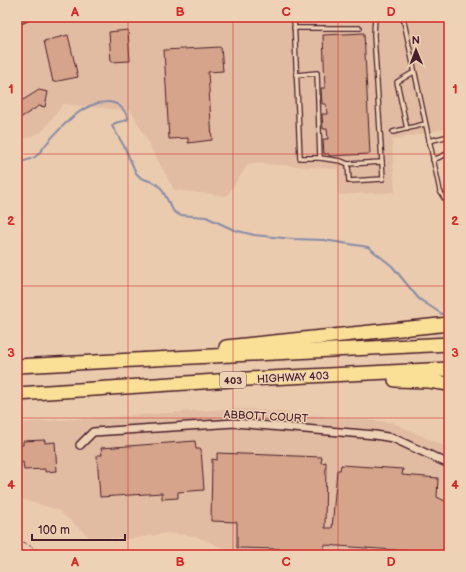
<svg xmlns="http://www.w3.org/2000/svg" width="466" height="572" viewBox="0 0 466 572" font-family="'Balsamiq Sans',sans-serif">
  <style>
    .built { fill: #e2bca2 }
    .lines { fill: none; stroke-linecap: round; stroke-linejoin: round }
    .stream { stroke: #878ca7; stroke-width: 2 }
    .building { fill: #d6a48b; stroke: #4a1f2b }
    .lane-casing { stroke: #4a1f2b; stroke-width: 6 }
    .street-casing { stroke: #4a1f2b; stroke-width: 10 }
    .highway-casing { stroke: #4a1f2b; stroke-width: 16 }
    .path { stroke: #4a1f2b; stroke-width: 1; stroke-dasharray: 4 3; stroke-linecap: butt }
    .lane { stroke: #eed2b5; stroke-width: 3.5 }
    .street { stroke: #eed2b5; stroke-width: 7 }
    .highway { stroke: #fadf96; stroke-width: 13 }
    .grid { fill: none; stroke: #d62828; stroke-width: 1; stroke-opacity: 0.55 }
    .labels { text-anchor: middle; stroke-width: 3; stroke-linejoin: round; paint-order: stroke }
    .shield { fill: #eed2b5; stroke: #7b5554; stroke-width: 1 }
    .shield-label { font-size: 10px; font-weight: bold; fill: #4a1f2b }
    .street-label { font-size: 11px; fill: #4a1f2b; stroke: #eed2b5 }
    .neatline { fill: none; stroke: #d62828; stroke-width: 1.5 }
    .grid-label { font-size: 13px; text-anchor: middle; font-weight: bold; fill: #d62828 }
  </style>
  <rect width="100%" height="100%" fill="#ebcbae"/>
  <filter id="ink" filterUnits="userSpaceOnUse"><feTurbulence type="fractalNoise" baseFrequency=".025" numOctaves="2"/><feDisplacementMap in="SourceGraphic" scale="8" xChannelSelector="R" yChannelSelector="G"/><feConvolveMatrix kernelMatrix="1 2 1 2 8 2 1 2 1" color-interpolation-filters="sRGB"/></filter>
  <g filter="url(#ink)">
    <g class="built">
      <path d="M17 17H449V128L392 140 395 192 338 195V169L249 163 227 196 174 190 131 111 63 104 42 132 17 142Z"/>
      <path d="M226 409H246L391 422 449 448V555H226L223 548 195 536 168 533 130 539 89 537 58 510 17 498V423Z"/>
    </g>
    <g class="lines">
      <g class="stream">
        <path d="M17 163C23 161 30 160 35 157 40 153 43 148 47 143 62 126 83 102 107 102 118 102 124 108 128 118L127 120 115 123 112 126 124 146 136 173 141 178 155 183 161 188 174 212 180 215 206 217 234 230 254 235 293 239 324 240 368 247 392 266 419 299 442 314"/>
        <path d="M17 550 32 555"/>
      </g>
    </g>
    <g class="building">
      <path d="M128 30 130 61 111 62 109 32Z"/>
      <path d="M364 33 370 154 329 156V154H324L323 139H328L327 129H323L322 114H327L326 104H322L321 88H325L323 35Z"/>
      <path d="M68 35 78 77 53 82 44 41Z"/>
      <path d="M221 47 223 71 208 72 212 140 188 143V138L169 139 164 50Z"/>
      <path d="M39 90 48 92 45 107 39 106 17 120V92L23 100Z"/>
      <path d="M45 440V443L55 442 57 471 45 472V469L24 470 23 462 17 463V445H23V441Z"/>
      <path d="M195 441 196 449H201L204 490 178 492V498L162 499V493L100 497 97 455H102L101 448Z"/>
      <path d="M217 453 322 457 321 463 326 462 325 528H332L337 470H340L341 465 403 469 402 475 438 478 437 497 449 503V554L324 545V555H280V549L237 548V522L211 521 212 459 217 460Z"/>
    </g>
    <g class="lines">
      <defs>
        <g id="lane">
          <path d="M294 17 300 158H320L341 161 348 164 382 162 374 35 375 17"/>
          <path d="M403 17 440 191 444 198 449 201"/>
          <path d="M294 28H360"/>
          <path d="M296 75 317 73 320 158"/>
          <path d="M407 129 397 82 414 72"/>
          <path d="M393 132 425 124"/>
          <path d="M429 141 449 136"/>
          <path d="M433 160 449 153"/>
          <path d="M348 164 349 181 383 179 382 162"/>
        </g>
        <g id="street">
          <path d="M17 21 26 17"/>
          <path d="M80 445 93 432 235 423 375 435 393 438 449 464"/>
        </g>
        <g id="highway">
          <path d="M226 347 449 324"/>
          <path d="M17 366 449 344"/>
          <path d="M395 380 429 381 449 384"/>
          <path d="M17 394 248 379 449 369"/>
        </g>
      </defs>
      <use href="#lane" class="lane-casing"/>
      <use href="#street" class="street-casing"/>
      <use href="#highway" class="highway-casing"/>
      <path class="path" d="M17 539 47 555"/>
      <use href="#lane" class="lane"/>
      <use href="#street" class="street"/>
      <use href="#highway" class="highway"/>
    </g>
  </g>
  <path class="grid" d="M128 17V555M233 17V555M338 17V555M17 154H449M17 286H449M17 418H449"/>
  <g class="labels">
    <rect class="shield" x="220" y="372" width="26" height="16" rx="3"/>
    <g class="shield-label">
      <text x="233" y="384">403</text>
    </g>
    <g class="street-label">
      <text transform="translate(293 377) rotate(-3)" y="4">HIGHWAY 403</text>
      <text transform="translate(266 416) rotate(3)" y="4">ABBOTT COURT</text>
    </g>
  </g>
  <rect width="466" height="572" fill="none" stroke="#eed2b5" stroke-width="44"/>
  <g transform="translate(416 50) rotate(359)" stroke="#eed2b5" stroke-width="3" paint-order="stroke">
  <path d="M0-3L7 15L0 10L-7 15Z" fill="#4a1f2b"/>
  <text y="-6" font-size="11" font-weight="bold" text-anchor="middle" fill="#4a1f2b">N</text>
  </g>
  <path d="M32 534v6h93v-6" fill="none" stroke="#4a1f2b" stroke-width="2"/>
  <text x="38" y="534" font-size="12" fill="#4a1f2b" stroke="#eed2b5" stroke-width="3" paint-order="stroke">100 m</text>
  <rect x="22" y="22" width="422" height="528" class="neatline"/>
  <g class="grid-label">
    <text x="75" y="16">A</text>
    <text x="180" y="16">B</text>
    <text x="286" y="16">C</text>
    <text x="391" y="16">D</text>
    <text x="11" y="93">1</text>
    <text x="455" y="93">1</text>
    <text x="11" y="225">2</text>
    <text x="455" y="225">2</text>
    <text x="11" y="357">3</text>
    <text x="455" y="357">3</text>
    <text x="11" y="489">4</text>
    <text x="455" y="489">4</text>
    <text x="75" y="566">A</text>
    <text x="180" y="566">B</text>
    <text x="286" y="566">C</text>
    <text x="391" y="566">D</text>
  </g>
</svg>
